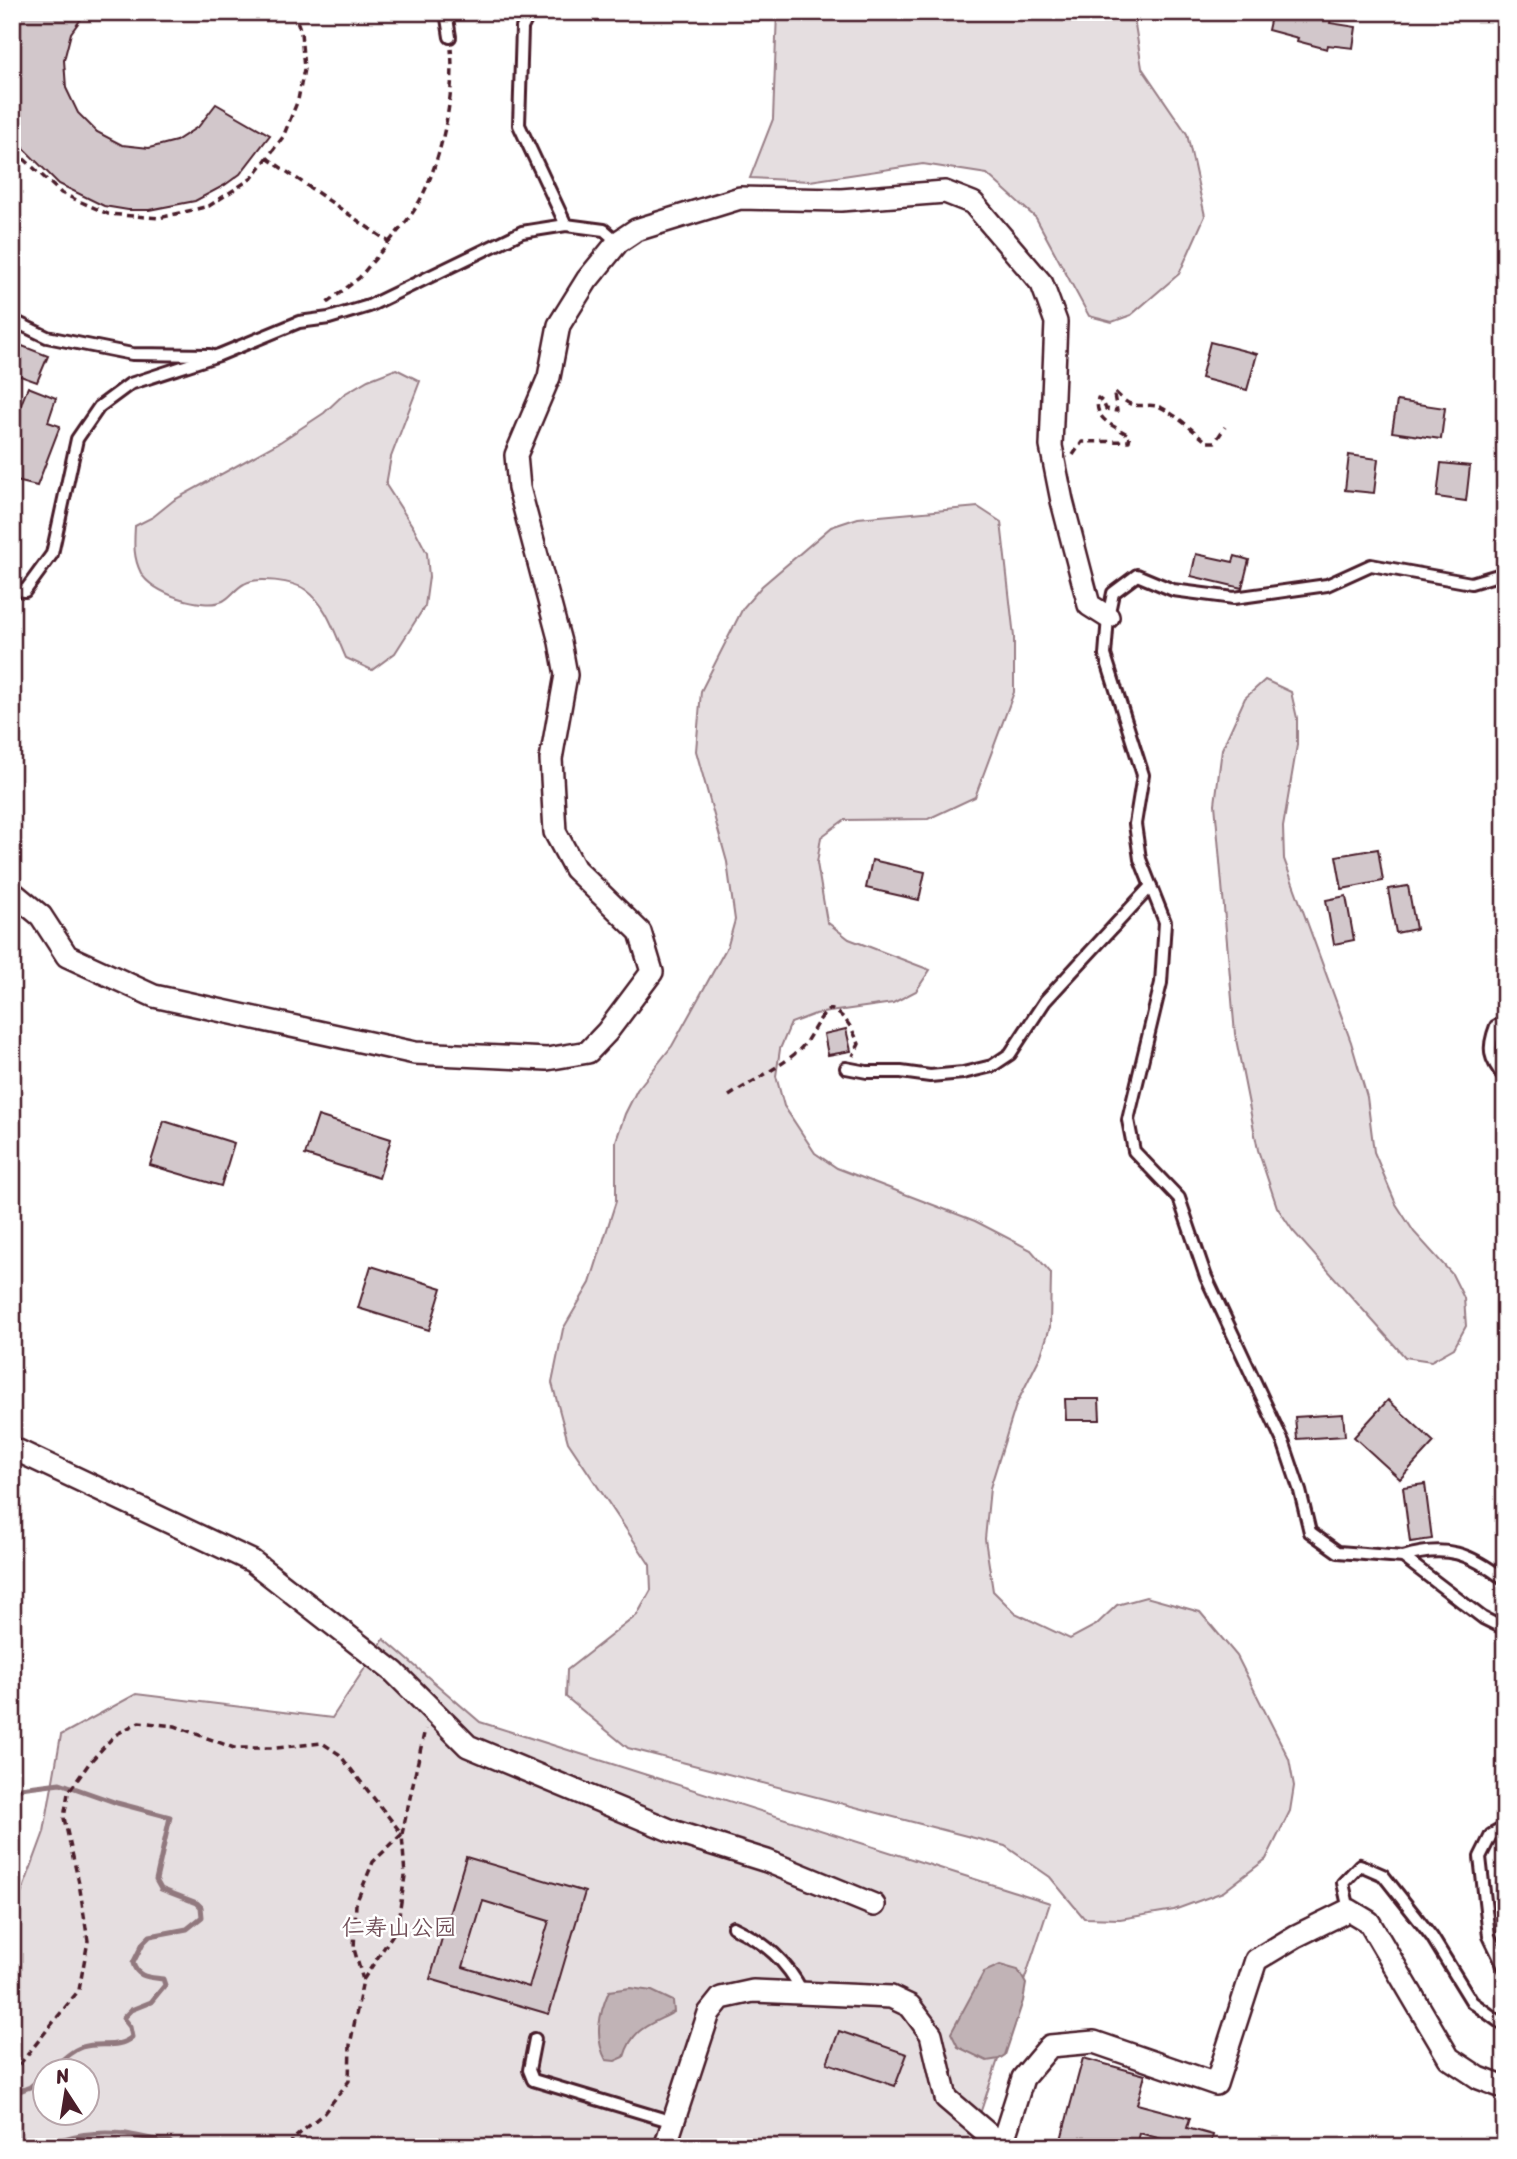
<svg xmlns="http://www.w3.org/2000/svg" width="1517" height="2159" viewBox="0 0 1517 2159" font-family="Sriracha,'LXGW WenKai TC',sans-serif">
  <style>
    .green { fill: #e5dee0; stroke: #987e86; stroke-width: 2; fill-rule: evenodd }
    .water { fill: #c1b3b6; stroke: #91787e; stroke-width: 2 }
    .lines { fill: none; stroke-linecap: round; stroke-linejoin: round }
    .stream { stroke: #91787e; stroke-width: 5 }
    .building { fill: #d2c7cb; stroke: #4a1f2b; stroke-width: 2; fill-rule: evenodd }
    .lane-casing { stroke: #4a1f2b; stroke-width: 16 }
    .street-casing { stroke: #4a1f2b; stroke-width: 26 }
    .path { stroke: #4a1f2b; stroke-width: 3.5; stroke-dasharray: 7 5; stroke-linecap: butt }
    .lane { stroke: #fff; stroke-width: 10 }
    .street { stroke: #fff; stroke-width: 21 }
    .labels { text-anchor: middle; stroke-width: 5; stroke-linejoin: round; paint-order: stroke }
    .park-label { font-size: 23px; fill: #714f58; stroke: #fff }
  </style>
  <rect width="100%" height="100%" fill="#fff"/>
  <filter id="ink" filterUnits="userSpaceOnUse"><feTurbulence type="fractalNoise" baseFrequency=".0143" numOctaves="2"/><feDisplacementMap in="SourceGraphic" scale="14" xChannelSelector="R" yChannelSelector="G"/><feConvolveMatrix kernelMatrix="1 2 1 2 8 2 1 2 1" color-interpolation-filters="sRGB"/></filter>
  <g filter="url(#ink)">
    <g class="green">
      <path d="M777 12H1133L1142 68 1187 134 1205 216 1179 274 1131 315 1112 322 1089 316 1036 218 987 174 923 164 810 181 750 178 773 119Z"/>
      <path d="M396 369 420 381 391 457 386 485 415 530 427 553 429 577 425 606 395 653 372 670 346 658C335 634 328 606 306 590 294 581 256 576 244 584 236 588 231 597 223 601 203 610 151 593 141 573 133 557 134 544 135 526L153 517 174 500 280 442 324 413 344 394 368 380Z"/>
      <path d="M978 507 1001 522 1014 637V692L975 797 928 819 844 820 821 837 817 863 827 922 849 939 930 970 916 991 893 1003 815 1014 791 1023 780 1049 776 1076 784 1106 815 1153 837 1168 975 1221 1031 1250 1051 1273 1050 1327 1041 1355 1016 1405 990 1488 985 1539 993 1591 1015 1613 1070 1639 1096 1625 1117 1605 1146 1597 1200 1612 1237 1656 1289 1759 1294 1786 1290 1811 1266 1859 1223 1892 1174 1910 1120 1919 1084 1918 1050 1877 1005 1846 628 1748 566 1697 567 1670 637 1615 651 1590 650 1565 568 1442 552 1383 563 1329 590 1283 616 1201V1141L625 1114 637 1090 672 1046 728 945 735 920 727 862 696 751 701 691 743 608 762 586 831 527 858 518Z"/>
      <path d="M1265 680 1291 692 1297 718V745L1283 827 1284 859 1351 1042 1367 1097 1374 1152 1396 1204 1414 1232 1452 1274 1464 1298 1466 1326 1454 1348 1431 1361 1405 1357 1293 1231 1277 1207 1258 1150 1235 1034 1215 804 1222 749 1245 698Z"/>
      <path d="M384 1639 480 1722 1050 1903 969 2147H12V1919L44 1832 61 1735 136 1694 332 1718ZM46 2072H88V2114H46Z"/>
    </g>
    <g class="water">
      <path d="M1000 1965 1018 1970 1026 1984 1023 2001 1005 2055 999 2059 987 2061 958 2047 951 2033 984 1972Z"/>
      <path d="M630 1988 652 1991 673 2001 674 2012C650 2025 633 2027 624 2057L615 2061 606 2060C594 2037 599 2014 609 1991Z"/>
    </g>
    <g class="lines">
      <g class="stream">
        <path d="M12 1789 60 1783 117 1803 170 1817 156 1880 161 1889 197 1903 201 1907 202 1917 187 1929 150 1936 143 1943 133 1963C137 1978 150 1977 163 1979L165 1985 151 2002 131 2010 123 2018 130 2027 132 2037C117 2050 100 2041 82 2047 70 2051 59 2063 49 2072"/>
        <path d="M12 2094 30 2087 46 2074"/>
        <path d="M45 2147C68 2134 99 2131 126 2134 140 2136 154 2141 169 2141L175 2147"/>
      </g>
    </g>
    <g class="building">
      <path d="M12 12H86L71 33 64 60 66 88 78 113 97 132 122 145 149 148 176 141 199 126 216 104 270 135 240 174 225 185 195 201 149 210H128L104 206 59 184 25 150 12 125Z"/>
      <path d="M1272 12H1333L1330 23 1356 27 1353 48 1328 45 1327 49 1297 41 1298 38 1268 30Z"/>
      <path d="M12 342 48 356 37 382 12 373Z"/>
      <path d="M1210 342 1257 354 1247 390 1201 378Z"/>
      <path d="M28 387 56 398 48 422 60 426 37 486 12 480V426Z"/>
      <path d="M1397 401 1445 408 1441 439 1392 432Z"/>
      <path d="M1349 455 1378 459 1374 493 1345 490Z"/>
      <path d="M1441 463 1470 466 1466 501 1437 497Z"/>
      <path d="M1196 554 1233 562 1235 556 1249 560 1242 588 1191 576Z"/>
      <path d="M1378 849 1383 881 1342 889 1336 856Z"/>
      <path d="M872 860 925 872 919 900 866 888Z"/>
      <path d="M1408 886 1416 929 1396 933 1388 889Z"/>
      <path d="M1346 896 1354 940 1334 944 1326 900Z"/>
      <path d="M846 1029 851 1051 828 1055 824 1034Z"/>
      <path d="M318 1116 391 1139 379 1178 305 1155Z"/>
      <path d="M164 1121 234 1143 221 1186 150 1165Z"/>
      <path d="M371 1266 442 1288 429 1330 358 1308Z"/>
      <path d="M1065 1399H1099L1100 1420H1066Z"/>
      <path d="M1388 1400 1434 1442 1400 1479 1354 1437Z"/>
      <path d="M1343 1414 1345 1436 1297 1439 1295 1417Z"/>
      <path d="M1425 1484 1432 1539 1410 1542 1403 1487Z"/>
      <path d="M466 1857 585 1892 549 2014 430 1979ZM483 1901 549 1921 529 1987 463 1967Z"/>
      <path d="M839 2031 907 2054 895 2086 827 2063Z"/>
      <path d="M1083 2058 1145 2075 1137 2104 1190 2118 1187 2128 1213 2135 1210 2147H1192L1139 2133 1136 2147H1059Z"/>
    </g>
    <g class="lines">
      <defs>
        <g id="lane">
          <path d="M446 12 450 37"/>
          <path d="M530 12 522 28 519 125 566 225"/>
          <path d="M12 320 47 337 132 354 210 355"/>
          <path d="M1505 573 1471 583 1371 565 1327 585 1234 598 1173 590 1137 575 1113 593 1108 617 1105 655 1143 775 1135 824 1140 859 1165 922 1161 983 1128 1120 1134 1151 1179 1198 1206 1277 1284 1444 1300 1491 1310 1532 1338 1552 1403 1557 1483 1618 1505 1629"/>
          <path d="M12 589 25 591 52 554 77 439 99 407 130 384 219 355 299 322 329 318 369 306 522 232 566 225 604 230 618 242"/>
          <path d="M1505 1023 1496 1026C1487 1049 1489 1059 1505 1078"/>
          <path d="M846 1068 867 1072H901L930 1076 963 1073 992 1066 1010 1054 1045 1001 1151 886"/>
          <path d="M1403 1557C1446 1544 1470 1553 1505 1580"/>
          <path d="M1505 1827 1491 1835 1480 1857 1489 1936 1505 1969"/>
          <path d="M1349 1910 1343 1883 1360 1865 1383 1875 1432 1937 1472 2002 1505 2026"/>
          <path d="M733 1927C766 1943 786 1960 803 1993"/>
          <path d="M535 2039 529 2070 533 2080 673 2122"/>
        </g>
        <g id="street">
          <path d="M12 892 41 916 67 956 154 996 415 1053 547 1059 588 1052 607 1032 652 972 640 932 575 869 555 832 551 759 566 675 560 642 519 488 516 455 549 377 559 325 587 280 618 242 636 230 740 198 841 200 945 192 973 203 1042 284 1056 322 1051 446 1062 501 1089 605 1108 617"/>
          <path d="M12 1448 252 1561 394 1672 468 1746 672 1831 767 1861 874 1905"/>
          <path d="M665 2147 709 2013 721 1998 753 1991 891 1997 910 2006 931 2034 946 2098 1001 2145"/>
          <path d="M1001 2147 1023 2078 1050 2046 1094 2042 1216 2084 1256 1960 1296 1936 1349 1910 1369 1922 1449 2058 1479 2078 1505 2088"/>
        </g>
      </defs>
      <use href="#lane" class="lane-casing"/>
      <use href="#street" class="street-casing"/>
      <g class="path">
        <path d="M12 138 23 158 61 193 108 214 159 218 209 206 252 178 283 137 298 100 304 69 301 32 294 12"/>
        <path d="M267 158 389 242 359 278 327 303"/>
        <path d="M389 242C397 232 406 223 413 212 439 173 456 97 451 49"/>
        <path d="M1073 455 1082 442 1129 441 1130 436C1116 426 1093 421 1098 398L1103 402 1106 409 1117 411 1114 395 1115 392C1120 397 1127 404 1134 405 1143 407 1153 403 1162 408 1179 417 1192 430 1207 442H1215L1225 427"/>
        <path d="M729 1096C749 1083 782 1066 798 1051 812 1038 815 1020 830 1009 846 1015 852 1029 859 1044L853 1056"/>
        <path d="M12 2074 79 1990 88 1941 79 1883 64 1818 68 1793 90 1762 115 1735 139 1722 175 1726 234 1748H276L322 1743 339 1754 402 1834 373 1862 356 1903 354 1949 363 1980"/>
        <path d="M291 2147 292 2140 324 2113 349 2081 350 2045 363 1980 397 1928 405 1876 402 1834 425 1729"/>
      </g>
      <use href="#lane" class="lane"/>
      <use href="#street" class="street"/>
    </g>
  </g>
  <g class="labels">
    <g class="park-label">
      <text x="399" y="1935">仁寿山公园</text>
    </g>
  </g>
  <rect width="1517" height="2159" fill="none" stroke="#fff" stroke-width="42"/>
  <rect x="21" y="21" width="1475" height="2117" fill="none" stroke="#4a1f2b" stroke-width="2.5" filter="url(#ink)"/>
  <g transform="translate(66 2092) rotate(348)"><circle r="33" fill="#ffffff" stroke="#b7a5aa" stroke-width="2"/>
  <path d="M0-5L12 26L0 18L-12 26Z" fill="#4a1f2b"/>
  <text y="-10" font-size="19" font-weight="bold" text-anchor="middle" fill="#4a1f2b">N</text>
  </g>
</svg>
